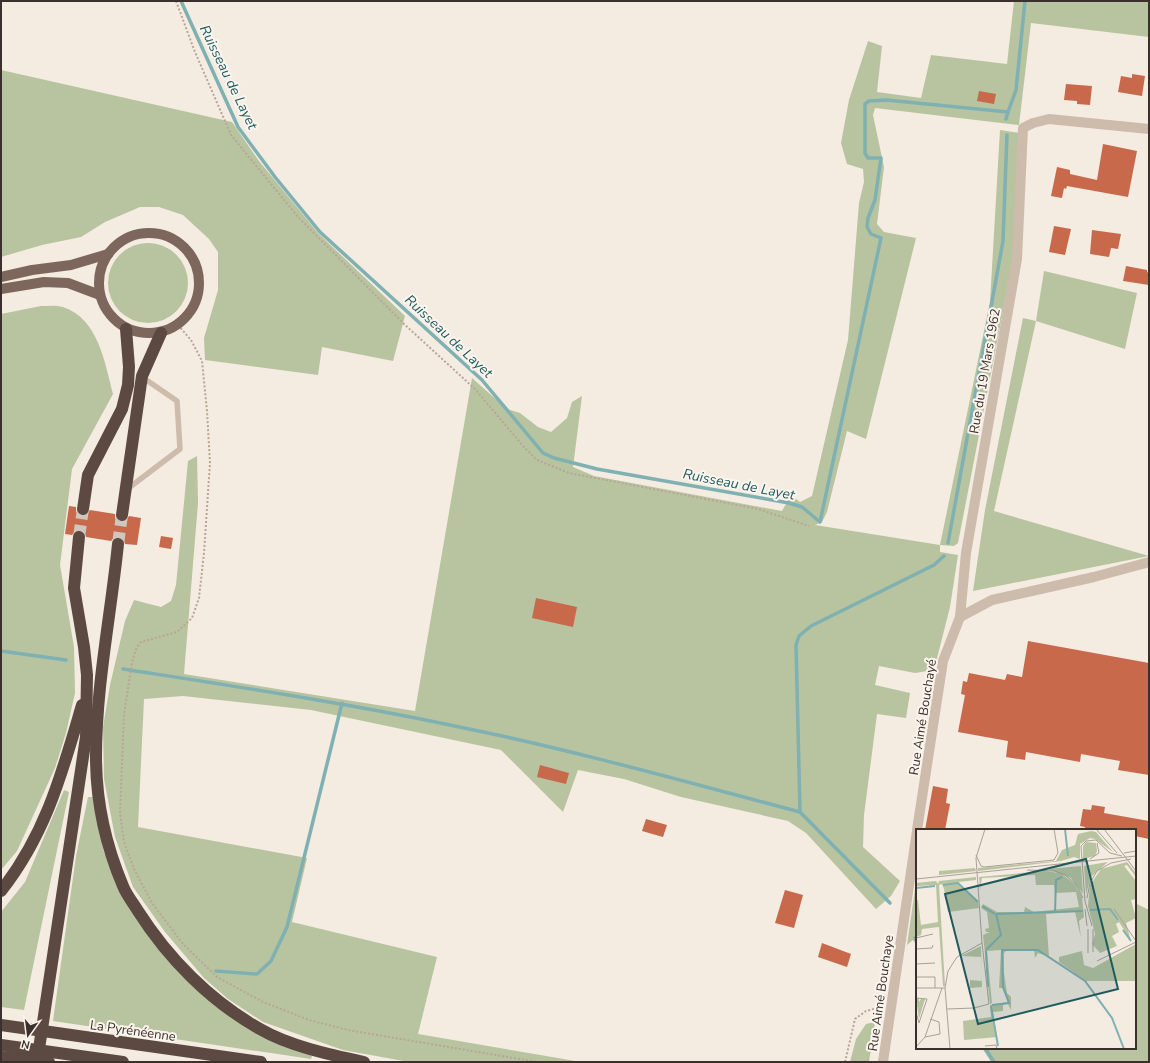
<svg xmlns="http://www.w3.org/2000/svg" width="1150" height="1063" viewBox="0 0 1150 1063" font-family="'Nunito Sans',sans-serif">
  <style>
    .green { fill: #b8c4a0 }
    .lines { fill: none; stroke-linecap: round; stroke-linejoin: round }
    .stream { stroke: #7fb0b2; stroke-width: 3.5 }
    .building { fill: #c8694b }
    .motorway-tunnel { stroke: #cfc6bd; stroke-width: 12; stroke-dasharray: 12 6; stroke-linecap: butt }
    .path { stroke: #b9a596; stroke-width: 2; stroke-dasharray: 2 2; stroke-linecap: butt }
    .service { stroke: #cdbbac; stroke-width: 5.5 }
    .minor { stroke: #cdbbac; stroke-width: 10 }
    .primary { stroke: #7d675c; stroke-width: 10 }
    .motorway { stroke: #5c4a42; stroke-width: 12 }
    .labels { text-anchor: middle; stroke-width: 4; stroke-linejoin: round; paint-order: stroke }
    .street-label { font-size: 13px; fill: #3b302b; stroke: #fbf5ee }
    .water-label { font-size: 14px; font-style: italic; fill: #1f5a5e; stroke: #fbf5ee }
    .inset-river { fill: none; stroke: #7fb0b2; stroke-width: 2 }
    .inset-road { fill: none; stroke: #aaa098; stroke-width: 1 }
    .view { fill: #1f5a5e; fill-opacity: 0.15; stroke: #1f5a5e; stroke-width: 2 }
    .inset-edge { fill: none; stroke: #3b302b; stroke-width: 2 }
  </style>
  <rect width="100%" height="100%" fill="#f4ebe1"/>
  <g class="green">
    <path d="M1014 1H1149V37L1031 23 1019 125 875 108 873 115 884 167 877 224 884 232 916 238 866 439 847 431 827 512 822 522 815 525 940 545 990 302 1000 130 1019 133 1013 260 958 543 954 546 940 545V552L958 555 950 607 934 670 915 673 879 666 875 685 910 693 906 718 877 714 864 815 863 847 900 881 891 896 876 909 806 833 788 821 681 797 624 779 578 770 563 812 501 750 311 710 183 696 144 699 138 827 307 858 292 922 437 957 418 1034 581 1062H409L343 1050 263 1022 228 999 204 978 165 932 133 887 115 837 104 779 103 727 110 685 125 621 134 600 161 607 171 601 176 585 188 461 197 456 198 503 184 674 415 711 472 378 507 409 520 413 538 427 551 432 567 418 572 402 582 396 573 467 594 476 782 511 791 495 800 502 812 496 848 340 859 203 864 182 863 169 847 164 841 143 849 100 868 41 882 46 877 92 921 98 931 55 1007 64Z"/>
    <path d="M1 70 232 122 259 161 319 234 405 316 393 361 322 347 318 375 205 360 204 338 218 290V252L209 239 183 215 159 207H140L105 222 81 237 42 245 1 257Z"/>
    <circle cx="148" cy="283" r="40"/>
    <path d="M1044 271 1137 293 1125 349 1036 321 994 511 1149 556 973 591 985 510 1023 318 1036 321Z"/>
    <path d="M41 306C48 306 56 305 63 307 98 318 105 363 113 394L72 469 60 565 74 647 75 693 66 733 55 768 17 851 1 870V314Z"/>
    <path d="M64 790 69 792 24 1010 1 1007V912L25 882Z"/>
    <path d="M88 797H93L104 852 122 894 152 939 273 1040 312 1056 311 1059 53 1021 76 856Z"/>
    <path d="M915 889H917V946L913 940 907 945Z"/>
    <path d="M1135 903 1149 910V1062H991L982 1048H1135Z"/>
    <path d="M875 1022 869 1062H850L856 1039 866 1024Z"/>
  </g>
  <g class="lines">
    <g class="stream">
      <path d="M181 1 238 127 275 177 320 232 482 380 543 453 554 458 597 469 789 503 802 507 820 522 881 238 871 234 867 227 868 218 875 200 881 158H868L865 153V104L869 101 886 100 1008 112 1006 119"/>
      <path d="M1008 112 1016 90 1025 1"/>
      <path d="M948 543 1003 241 1007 135"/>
      <path d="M1 651 66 660"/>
      <path d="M123 669C239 687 354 704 469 729 581 752 690 783 800 812"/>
      <path d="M800 812 796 645 799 636 811 626 934 565 944 556"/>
      <path d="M800 812 890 903"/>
      <path d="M915 938 917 941"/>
      <path d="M216 971 257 974 271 961 287 927 342 703"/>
      <path d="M985 1048 994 1062"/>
    </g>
  </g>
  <g class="building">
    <path d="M1132 74 1145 76 1142 96 1118 92 1121 76 1132 78Z"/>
    <path d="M1066 84 1092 86 1090 105 1077 104V101L1064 100Z"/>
    <path d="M979 91 996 94 994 104 977 101Z"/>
    <path d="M1103 144 1137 151 1128 197 1067 186 1066 189 1064 188 1062 198 1051 196 1057 167 1070 170V174L1097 180Z"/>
    <path d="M1054 226 1071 229 1065 255 1049 252Z"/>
    <path d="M1092 230 1121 234 1118 249 1111 248 1109 257 1090 254Z"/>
    <path d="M1126 266 1147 270V272L1149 273V285L1123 281Z"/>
    <path d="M69 506 76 507V512L82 516H86L90 510 115 514V518L121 522H125L129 516 141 518 137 545 125 544 123 538 119 537H115L111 541 86 537 84 531 80 530H76L72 535 65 534Z"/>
    <path d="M161 536 173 538 171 549 159 547Z"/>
    <path d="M536 598 577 607 573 627 532 618Z"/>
    <path d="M1028 641 1149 663V775L1118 770 1120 761 1081 754 1080 762 1026 752 1025 760 1006 757 1008 741 958 732 965 695 961 694 963 681 967 682 969 673 1005 680 1007 674 1022 677Z"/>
    <path d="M540 765 569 773 566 784 537 777Z"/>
    <path d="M933 786 948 789 946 803 950 804 945 830H925Z"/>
    <path d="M1092 805 1105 807 1104 813 1149 821V839L1135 836V830H1084L1085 827 1080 826 1083 809 1091 810Z"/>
    <path d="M646 819 667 825 663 837 642 831Z"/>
    <path d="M785 890 803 895 794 928 775 923Z"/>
    <path d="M822 943 851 954 847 967 818 957Z"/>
  </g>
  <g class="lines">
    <g class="motorway-tunnel">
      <path d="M79 537 83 509"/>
      <path d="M118 544 122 515"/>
    </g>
    <g class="path">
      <path d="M176 1 195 52 231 135 298 217 404 324 475 389 523 446 537 460 569 473 758 509 809 526"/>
      <path d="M178 325 191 340 202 361 207 411 210 463 204 553 199 598 192 618 177 632 141 642 136 649 132 663 124 714 120 813 124 842 134 869 152 903 183 944 217 977 263 1002 309 1020 348 1030 537 1062"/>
      <path d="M845 1062 855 1019 866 1011 881 1007"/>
    </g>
    <path class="service" d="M126 490 180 449 177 401 142 377"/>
    <g class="minor">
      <path d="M960 617 966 553 1017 259 1023 128 1033 123 1049 119 1149 129"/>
      <path d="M917 830 943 661 960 617 992 600 1094 577 1149 562"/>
      <path d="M883 1062 917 831"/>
    </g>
    <g class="primary">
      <circle cx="149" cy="283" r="50"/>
      <path d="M1 277 32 270 71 265 108 254"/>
      <path d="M1 289 44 282 68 283 100 295"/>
    </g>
    <g class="motorway">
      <path d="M83 509 88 475 122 409 128 385 129 367 126 329"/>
      <path d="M122 515 142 376 161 333"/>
      <path d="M118 544C111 614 96 686 96 757 96 800 106 846 123 886 126 894 133 903 138 911 168 958 210 1001 260 1029 289 1046 331 1055 364 1062"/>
      <path d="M1 891C46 834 62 773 82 705"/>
      <path d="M1 1025 261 1062"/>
      <path d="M1 1045 123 1062"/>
      <path d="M1 1057 49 1062"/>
      <path d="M37 1062 86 737 87 675 84 647 74 588 79 537"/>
    </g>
  </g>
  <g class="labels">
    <g class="street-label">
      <text transform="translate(984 371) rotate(-80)" y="5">Rue du 19 Mars 1962</text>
      <text transform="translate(922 717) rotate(-81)" y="5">Rue Aimé Bouchayé</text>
      <text transform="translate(880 993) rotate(-82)" y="5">Rue Aimé Bouchaye</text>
      <text transform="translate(133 1030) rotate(8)" y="5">La Pyrénéenne</text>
    </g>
    <g class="water-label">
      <text transform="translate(229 77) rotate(64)" y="5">Ruisseau de Layet</text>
      <text transform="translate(449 336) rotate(43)" y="5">Ruisseau de Layet</text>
      <text transform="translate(739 484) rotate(11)" y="5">Ruisseau de Layet</text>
    </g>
  </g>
  <g transform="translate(916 829)">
    <rect width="220" height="220" fill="#f4ebe1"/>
    <path d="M175 2 180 3 197 23 179 10 174 9 164 15V30L158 28 145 32 62 42V39L140 32 146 21 159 16 162 5ZM170 13 180 14 181 22 179 27 167 30V17ZM192 33 175 48 170 65 168 37ZM211 33 220 44V48L211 36 208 37 220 52V70L215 71 220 89 210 94 215 112 203 93 200 95 203 103 196 107 201 117 184 124 176 115 179 105 172 77 174 56 185 40ZM165 37 167 65 155 49 132 40ZM59 39 60 42 23 46V42ZM128 42 144 44 159 55 166 68 168 88 163 92 165 109 159 83 130 85 133 128 122 124 119 129 118 120H115L91 121 88 124V144L91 164 95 168V181L92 175 87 176V182L77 183 81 208 48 211 47 192 75 188 74 176 92 173 88 159H83L85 121 71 122 76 174 74 175 67 106 74 103H70L69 100 73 99 71 83 65 79 67 75 81 83H108L109 78 118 83 163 78 160 63 139 64 138 56H120L119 46 66 49 64 61 63 48ZM60 48V51L42 53 62 72 63 79 32 83 28 60 26 55 23 56 29 157H27L23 98 6 100 5 106 0 108V71H2L5 96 22 93 20 56 0 57V54L20 52 22 55 23 52ZM220 115V152H170L143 133V128L166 122 168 136 177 139ZM65 117 66 158 54 159V151L66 152 65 128 45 127ZM0 169 3 170V173L5 170H9L3 190Z" fill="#b8c4a0"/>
    <path class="inset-river" d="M149 0 152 27M27 56 42 54 62 73M0 59 19 57M66 77 79 85M174 81 194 80 202 91M139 84 140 51 146 48M80 85 167 82M207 101 215 112M70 121 85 106 80 85M70 122 72 158M76 176 93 174 87 158 86 121H122L169 152 196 189 208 220M75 177 82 217"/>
    <path class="inset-road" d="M180 0 201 24M188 0 220 42M208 24 220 22M60 26 65 37 68 38 138 31 142 24 138 0M174 30 183 24 181 14M111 41 139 42 149 46 160 55 167 69M0 50 220 27M171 69 174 54 181 42 195 34 215 30M169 80 171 97M198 80 220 112M176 97 169 72 165 17 170 12 180 11 194 24 206 27M172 100V124M177 100V123M0 109 17 105M0 120 16 119 17 116M181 132 220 113M0 135 19 134M0 148H19V159M0 159H29M0 169 11 170 3 194 0 183M31 180 58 179 73 175 66 114M9 208 24 205 23 193 14 190M69 217 80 216 81 220M0 218 9 208 26 159M34 220 29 159 32 142 41 128 66 114 60 29 69 0"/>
    <path class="view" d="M170 30 202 160 62 195 29 65Z"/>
    <rect width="220" height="220" class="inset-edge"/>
  </g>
  <rect width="1150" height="1063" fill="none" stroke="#3b302b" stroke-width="4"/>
  <g transform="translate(28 1035) rotate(194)" stroke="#fbf5ee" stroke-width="3" paint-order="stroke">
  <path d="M0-3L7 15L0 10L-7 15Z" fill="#3b302b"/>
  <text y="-6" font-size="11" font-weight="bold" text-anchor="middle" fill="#3b302b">N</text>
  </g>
</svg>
